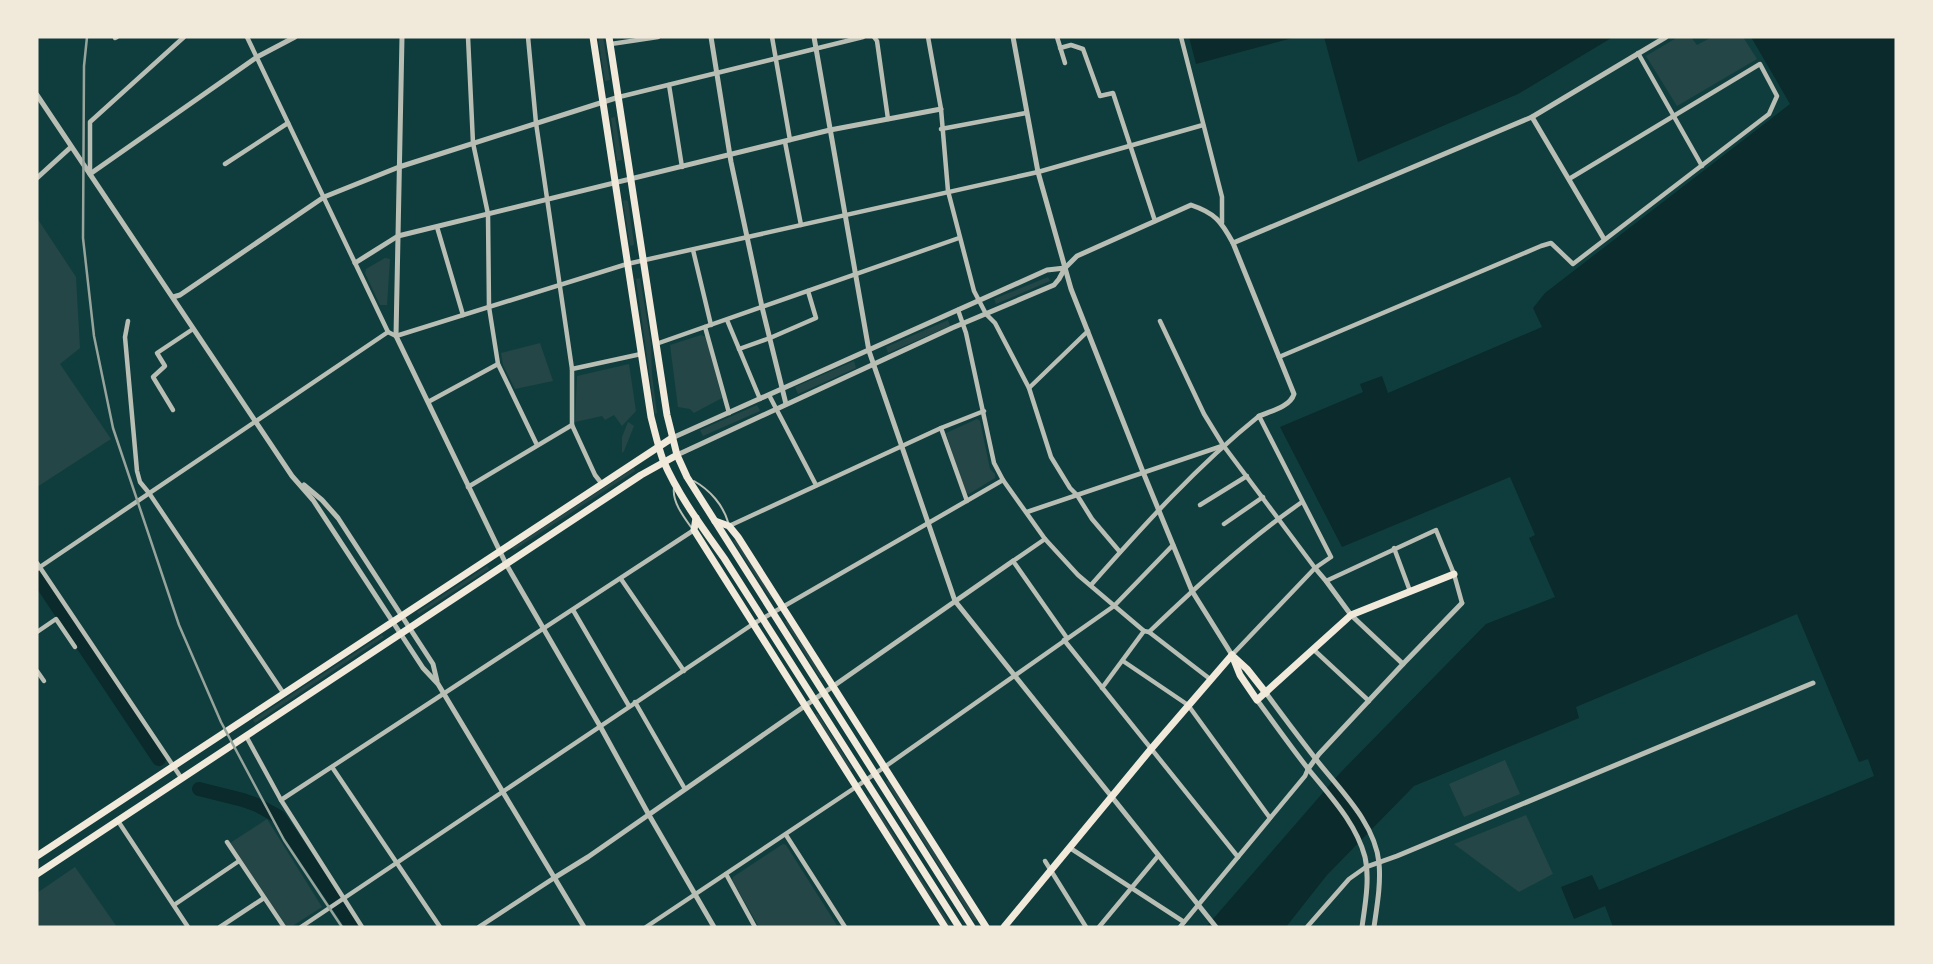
<svg xmlns="http://www.w3.org/2000/svg" width="1933" height="964" viewBox="0 0 1933 964" font-family="'Titillium Web',sans-serif">
  <style>
    .green { fill: #244646 }
    .water { fill: #0a2a2b }
    .lines { fill: none; stroke-linecap: round; stroke-linejoin: round }
    .river { stroke: #0a2a2b; stroke-width: 14 }
    .service { stroke: #b8beb3; stroke-width: 2 }
    .minor { stroke: #b8beb3; stroke-width: 4.5 }
    .tertiary { stroke: #b8beb3; stroke-width: 5 }
    .primary { stroke: #f1e9da; stroke-width: 7 }
    .trunk { stroke: #f1e9da; stroke-width: 7 }
    .rail { stroke: #97a49c; stroke-width: 2.5 }
  </style>
  <rect width="100%" height="100%" fill="#0f3d3e"/>
  <g class="green">
    <path d="M598 37H603L610 80 605 81Z"/>
    <path d="M1678 37H1691L1697 45 1712 37H1743L1757 59 1677 106 1646 56Z"/>
    <path d="M615 117 622 160 617 161 611 118Z"/>
    <path d="M625 200 628 201 634 244 632 246 630 245 623 201Z"/>
    <path d="M37 218 76 277 80 348 60 364 111 439 37 487Z"/>
    <path d="M385 258 390 259 387 305H380L365 273 366 269Z"/>
    <path d="M1048 277 1050 281 996 304 994 299Z"/>
    <path d="M640 278 651 344 652 375 657 413 655 414 636 279Z"/>
    <path d="M948 320 950 326 888 353 886 347Z"/>
    <path d="M701 335 706 337 722 398 694 413 690 409 678 407 670 345Z"/>
    <path d="M540 343 553 381 515 389 503 365 501 353Z"/>
    <path d="M854 361 856 368 798 394 795 387Z"/>
    <path d="M629 364 636 411 622 426 614 415 605 420 602 416 575 422 577 376Z"/>
    <path d="M757 405 760 411 703 436 700 430Z"/>
    <path d="M977 419 980 421 990 469 995 474V478L969 494 965 492 946 433Z"/>
    <path d="M628 422 634 426 624 451 622 453V437Z"/>
    <path d="M634 468 635 471 514 550 512 548Z"/>
    <path d="M736 539 772 597 770 598 733 541Z"/>
    <path d="M487 566 489 569 419 614 417 612Z"/>
    <path d="M788 620 823 676V677L820 678 785 622Z"/>
    <path d="M382 635 384 637 255 723 253 720Z"/>
    <path d="M816 714H818L852 768 850 771 815 716Z"/>
    <path d="M1505 760 1520 794 1464 817 1449 784Z"/>
    <path d="M890 779 977 918 976 921 973 920 886 782Z"/>
    <path d="M868 796 870 797 952 927H948L867 799Z"/>
    <path d="M1526 815 1553 874 1519 892 1454 844Z"/>
    <path d="M267 819 322 907 291 927H287L230 843Z"/>
    <path d="M783 844 786 845 838 927H759L732 880 733 877Z"/>
    <path d="M75 867 117 927H39L37 923V893Z"/>
  </g>
  <g class="water">
    <path d="M1189 37H1296L1196 64Z"/>
    <path d="M1324 37H1613L1518 94 1358 162Z"/>
    <path d="M1751 37H1896V927H1613L1605 906 1574 919 1561 887 1592 875 1599 890 1874 776 1868 759 1859 762 1797 614 1576 707 1579 718 1414 786 1327 875 1286 927H1206L1340 773 1486 624 1555 597 1529 538 1535 535 1510 477 1342 547 1280 427 1363 392 1360 384 1382 376 1388 393 1542 327 1533 308 1545 293 1790 104Z"/>
  </g>
  <g class="lines">
    <g class="river">
      <path d="M37 576 159 759"/>
      <path d="M199 789 243 800 257 805 279 817 353 927"/>
    </g>
    <g class="service">
      <path d="M694 481C710 490 723 505 728 522"/>
      <path d="M674 488C672 501 683 516 691 527"/>
    </g>
    <g class="minor">
      <path d="M247 37 388 332 396 336 627 264 1038 172 1203 125"/>
      <path d="M468 37 473 143 488 214 489 307 498 364 537 445"/>
      <path d="M528 37 536 123 572 369V425L595 475 602 484"/>
      <path d="M772 37 790 140"/>
      <path d="M874 37 877 41 888 119"/>
      <path d="M928 37 941 109 948 191 974 291 986 314 995 323 1029 388 1051 457 1070 488 1077 495 1092 519 1120 552"/>
      <path d="M1057 37 1065 63"/>
      <path d="M1181 37 1222 197V223"/>
      <path d="M115 38 117 37"/>
      <path d="M611 44 658 37"/>
      <path d="M1060 48 1071 45 1083 49 1100 96 1113 93 1155 221"/>
      <path d="M1638 53 1702 166"/>
      <path d="M669 85 682 167"/>
      <path d="M619 97 863 37"/>
      <path d="M941 129 1026 113"/>
      <path d="M785 142 801 225"/>
      <path d="M225 164 288 123"/>
      <path d="M90 173V122L184 37"/>
      <path d="M437 227 463 315"/>
      <path d="M693 250 711 325"/>
      <path d="M958 310 966 333 994 463 1003 480 1045 539 1078 575 1144 631 1149 632 1210 679"/>
      <path d="M727 320 760 399"/>
      <path d="M128 321 125 337 137 471 140 482 149 493 284 694"/>
      <path d="M1160 321 1204 414 1223 445 1315 568"/>
      <path d="M705 327 729 413"/>
      <path d="M656 344 959 238"/>
      <path d="M739 349 770 338 816 318 808 291"/>
      <path d="M1279 357 1541 246 1551 243 1573 264 1769 114 1777 96 1760 64 1569 179"/>
      <path d="M572 369 641 354"/>
      <path d="M1029 388 1088 331"/>
      <path d="M769 395 816 485"/>
      <path d="M428 402 498 364"/>
      <path d="M173 410 153 377 165 366 157 353 193 329"/>
      <path d="M941 428 967 501"/>
      <path d="M468 487 572 425"/>
      <path d="M1200 505 1247 476"/>
      <path d="M1027 512 1222 446"/>
      <path d="M1224 524 1263 497"/>
      <path d="M729 526 941 428 984 411"/>
      <path d="M1045 539 1013 561 1067 638"/>
      <path d="M1394 548 1410 591"/>
      <path d="M37 563 182 779"/>
      <path d="M37 569 388 332"/>
      <path d="M621 579 684 671"/>
      <path d="M1326 581 1436 530 1454 574 1462 603"/>
      <path d="M1091 585C1144 525 1197 466 1259 416L1331 557 1315 568 1232 655"/>
      <path d="M573 610 629 706"/>
      <path d="M37 632 56 619 75 647"/>
      <path d="M1149 632C1197 586 1247 540 1302 502"/>
      <path d="M1064 640 1238 857"/>
      <path d="M1313 649 1369 701"/>
      <path d="M1123 661 1188 705 1270 818"/>
      <path d="M37 671 44 681"/>
      <path d="M1102 688 1144 631"/>
      <path d="M635 702 685 789"/>
      <path d="M246 736 281 800 362 927"/>
      <path d="M332 767 440 927"/>
      <path d="M281 800 694 530"/>
      <path d="M118 821 188 927"/>
      <path d="M786 835 845 927"/>
      <path d="M227 842 284 927"/>
      <path d="M1070 848 1184 922"/>
      <path d="M1045 861 1086 927"/>
      <path d="M726 874 755 927"/>
      <path d="M174 905 239 861"/>
      <path d="M220 927 264 898"/>
      <path d="M301 927 753 624 1003 480"/>
      <path d="M479 927 554 878"/>
      <path d="M646 927 856 787 1114 606 1173 545"/>
      <path d="M1099 927 1158 856"/>
      <path d="M1180 927 1305 776 1308 769"/>
      <path d="M1307 927 1349 879 1366 867"/>
    </g>
    <g class="tertiary">
      <path d="M402 37 396 336 506 564 600 726 649 815 714 927"/>
      <path d="M711 37 731 162 762 307 786 404"/>
      <path d="M814 37 869 351 955 601 1216 927"/>
      <path d="M1013 37 1038 172 1071 289 1143 472 1192 591 1232 655"/>
      <path d="M37 95 292 476 313 500 423 668 438 684 584 927"/>
      <path d="M1532 117 1604 239"/>
      <path d="M90 174 257 57 295 37"/>
      <path d="M37 178 71 147"/>
      <path d="M1233 243 1532 117 1666 37"/>
      <path d="M355 263 398 236 830 130 941 109"/>
      <path d="M173 297 180 295 324 197 399 167 619 97"/>
      <path d="M672 438 1047 270 1065 268"/>
      <path d="M677 455 952 328 1054 285 1059 279 1065 268 1077 256 1191 205C1215 213 1221 221 1233 243L1294 394C1290 407 1271 411 1259 416"/>
      <path d="M304 485 322 500 338 518 433 664 437 681"/>
      <path d="M1403 664 1462 603"/>
      <path d="M1266 693C1282 715 1298 736 1315 758 1338 788 1375 822 1379 863 1381 884 1377 906 1374 927"/>
      <path d="M1257 700C1274 723 1291 747 1309 770 1330 796 1356 823 1365 857 1370 879 1365 905 1362 927"/>
      <path d="M1308 769 1319 754 1403 664 1351 615 1326 581 1315 568"/>
      <path d="M1366 867 1397 856 1813 683"/>
      <path d="M554 878 588 857 1013 561"/>
    </g>
    <g class="primary">
      <path d="M1232 655 1240 675 1257 700 1351 615 1454 574"/>
      <path d="M1235 658 1247 669 1266 693"/>
      <path d="M1004 927 1151 749 1232 655"/>
    </g>
    <g class="trunk">
      <path d="M593 37 651 417C655 432 658 446 663 460 678 495 702 527 724 558L959 927"/>
      <path d="M609 37 667 415 677 455 687 477 972 927"/>
      <path d="M696 518 694 530 945 927"/>
      <path d="M715 521 729 526 738 537 986 927"/>
      <path d="M37 856 672 438"/>
      <path d="M37 874 641 475 677 455"/>
    </g>
    <path class="rail" d="M87 37 84 66 83 238 94 336 113 428 179 625 221 722 284 840 342 927"/>
  </g>
  <rect width="1933" height="964" fill="none" stroke="#f1e9da" stroke-width="77"/>
</svg>
